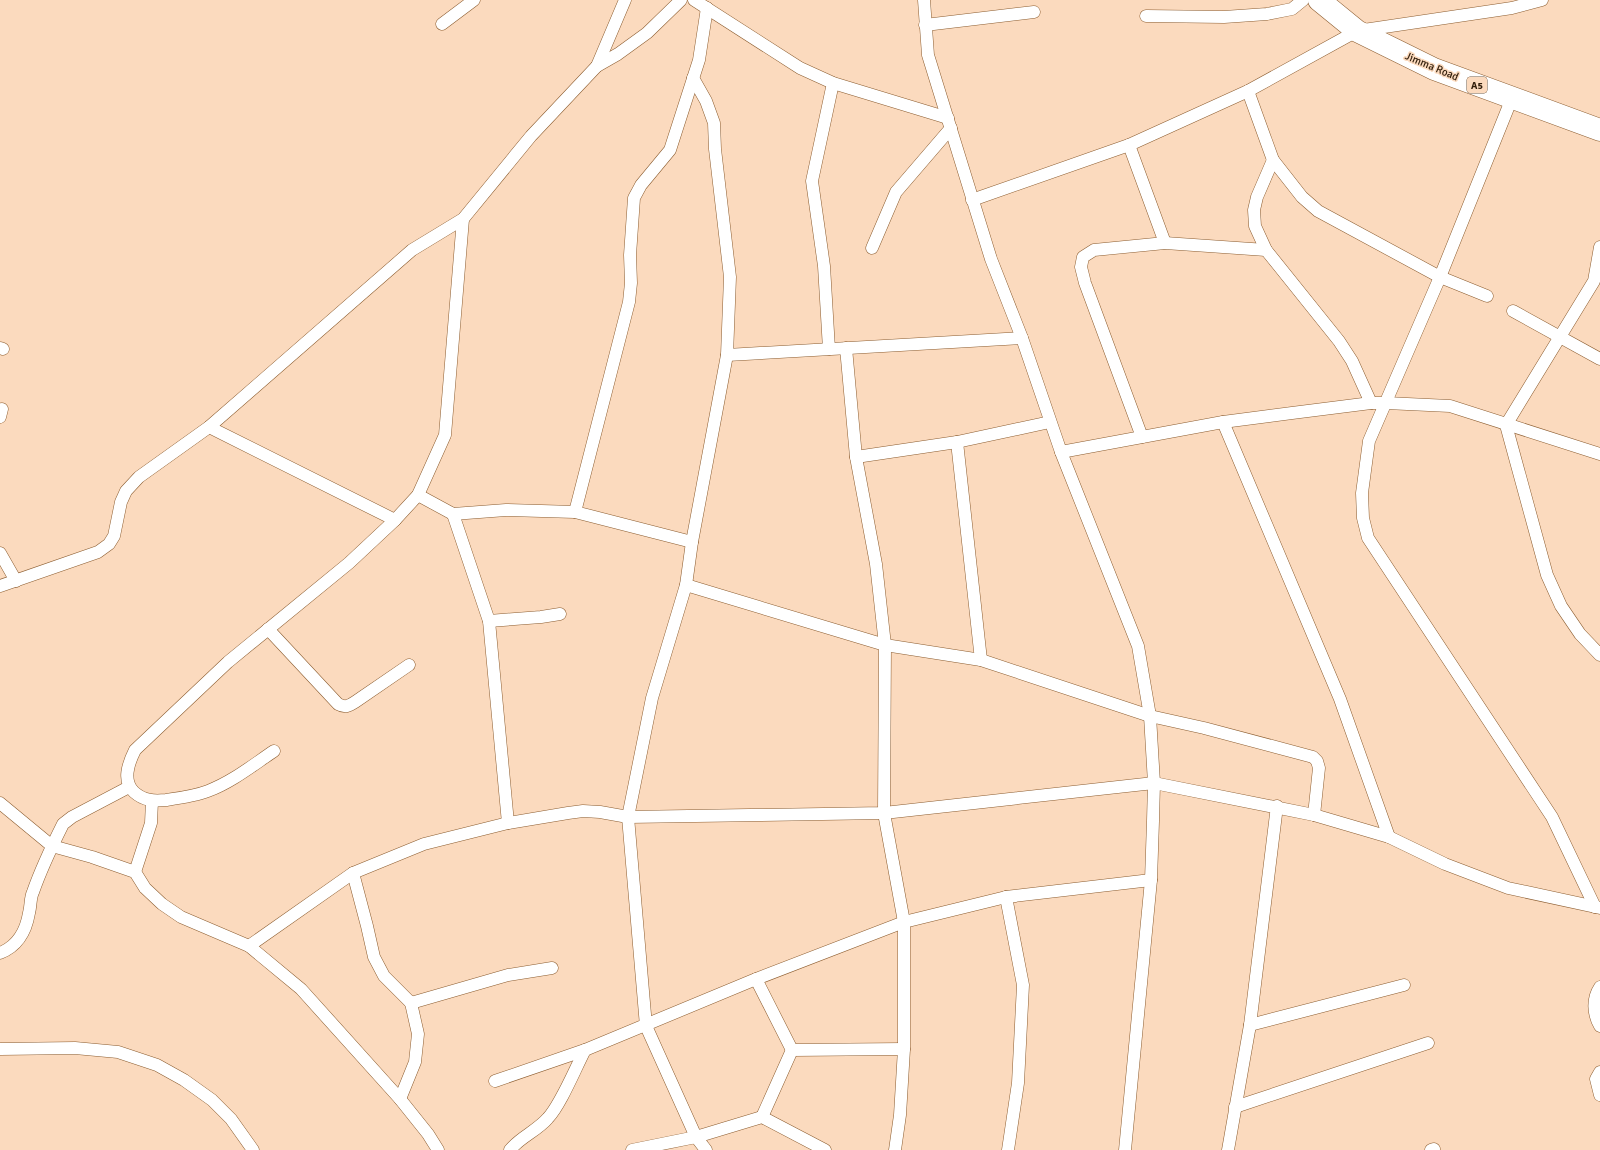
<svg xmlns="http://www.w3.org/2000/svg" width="1600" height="1150" viewBox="0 0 1600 1150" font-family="Signika,sans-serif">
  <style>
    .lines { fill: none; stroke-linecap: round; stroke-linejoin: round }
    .street-casing { stroke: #8c5d30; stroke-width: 13 }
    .highway-casing { stroke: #8c5d30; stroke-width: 23 }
    .street { stroke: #fff; stroke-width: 12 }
    .highway { stroke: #fff; stroke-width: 22 }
    .labels { text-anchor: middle; stroke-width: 3; stroke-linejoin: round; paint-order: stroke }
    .shield { fill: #fbdabe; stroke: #6d5640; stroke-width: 1 }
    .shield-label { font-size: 10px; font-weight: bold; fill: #301d0a }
    .street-label { font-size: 11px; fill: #301d0a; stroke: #fbdabe }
  </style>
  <rect width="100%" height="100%" fill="#fbdabe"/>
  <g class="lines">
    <defs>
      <g id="street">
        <path d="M694 0 800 68 833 83 948 118"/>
        <path d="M924 0 928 55 991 259 1022 338 1061 452 1138 646 1150 716 1154 783 1153 821 1151 880 1125 1150"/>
        <path d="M1146 16 1224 17 1267 14 1292 9 1303 0"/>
        <path d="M442 24 474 0"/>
        <path d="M925 25 1034 12"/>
        <path d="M597 66 625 0"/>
        <path d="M693 78 706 101 714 123 715 149 730 277 727 355 692 542 686 585 652 698 628 817 646 1026 696 1137 706 1150"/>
        <path d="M1248 91 1273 160 1302 197 1318 211 1440 277 1487 296"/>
        <path d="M1512 98 1440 277 1369 441 1362 493 1363 518 1368 538 1552 817 1595 907"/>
        <path d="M1129 145 1165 243"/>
        <path d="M1273 160 1257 197 1254 210 1255 226 1266 250 1339 341 1352 361 1371 403"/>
        <path d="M972 200 1129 145 1248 91 1357 31 1512 8 1542 0"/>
        <path d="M1600 247 1594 281 1506 425 1547 575 1561 606 1580 634 1600 655"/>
        <path d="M872 248 896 192 951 128"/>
        <path d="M1513 311 1600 359"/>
        <path d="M0 348 3 349"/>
        <path d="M846 348 856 457 876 564 885 645 884 813 904 922V1049L900 1115 895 1150"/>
        <path d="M829 349 824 266 812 181 833 83"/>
        <path d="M727 355 1022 338"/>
        <path d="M0 417 2 409"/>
        <path d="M1223 422 1340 699 1389 837"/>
        <path d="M209 427 395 520"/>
        <path d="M1142 437 1085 283 1081 267 1083 257 1094 250 1165 243 1266 250"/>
        <path d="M957 442 981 660"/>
        <path d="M1061 452 1223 422 1292 413 1371 403H1386L1450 406 1600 454"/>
        <path d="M856 457 957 442 1050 422"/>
        <path d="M418 495 453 514 506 510 575 512 692 542"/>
        <path d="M575 512 629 302 631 283 630 255 634 198 641 185 670 150 699 60 707 8"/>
        <path d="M453 514 489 621 508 823"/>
        <path d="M0 553 16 581"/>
        <path d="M686 585 885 645 981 660 1150 716 1204 728 1313 757 1317 761 1319 768 1314 815"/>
        <path d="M0 586 98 552 109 544 114 536 121 502 126 491 139 477 209 427 412 250 463 219 531 136 597 66 618 54 647 33 681 0"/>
        <path d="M489 621 541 617 560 614"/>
        <path d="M268 629 338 704C345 708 349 706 355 702L409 665"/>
        <path d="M274 751C253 765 232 782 208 791 195 796 180 798 166 800 154 801 144 801 134 792 122 781 128 764 135 750L228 662 349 563 395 520 418 495 445 435 463 219"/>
        <path d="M0 803 52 846 92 857 135 872 145 888 162 904 181 917 249 946 301 989 400 1099 428 1134 438 1150"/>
        <path d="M135 872 151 823 152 801"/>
        <path d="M353 873 367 926 374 957 384 976 411 1003 508 975 552 968"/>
        <path d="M1006 897 1023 985 1018 1083 1008 1150"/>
        <path d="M249 946 353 873 424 844 508 823 568 813 583 811 600 812 628 817 884 813 1154 783 1314 815 1389 837 1445 864 1508 888 1600 908"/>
        <path d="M0 953C18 946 26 931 29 913 31 906 30 898 33 892 41 869 52 846 63 824L72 817 129 787"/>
        <path d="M756 979 792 1050"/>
        <path d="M1600 987C1592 999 1593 1014 1600 1026"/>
        <path d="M1250 1025 1404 985"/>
        <path d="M0 1049 75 1048 118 1052 157 1065 184 1080 212 1100 231 1119 253 1150"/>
        <path d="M792 1050 904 1049"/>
        <path d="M1600 1072 1596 1079 1600 1095"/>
        <path d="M495 1081 585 1050"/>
        <path d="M400 1099 415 1062 418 1034 411 1003"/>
        <path d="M1235 1107 1428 1043"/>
        <path d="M762 1117 792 1050"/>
        <path d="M510 1150C520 1137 537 1131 548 1118 561 1104 575 1069 585 1050L756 979 904 922 1006 897 1151 880"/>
        <path d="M632 1150 696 1137 762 1117 825 1150"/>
        <path d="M1228 1150 1250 1025 1277 806"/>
        <path d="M1431 1150 1434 1149"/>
      </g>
      <path id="highway" d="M1319 0 1357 31 1434 69 1600 130"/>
    </defs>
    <use href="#street" class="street-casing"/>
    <use href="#highway" class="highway-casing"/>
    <use href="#street" class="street"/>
    <use href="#highway" class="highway"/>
  </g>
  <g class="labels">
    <rect class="shield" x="1467" y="77" width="20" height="16" rx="3"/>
    <g class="shield-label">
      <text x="1477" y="89">A5</text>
    </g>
    <g class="street-label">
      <text transform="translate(1432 66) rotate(23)" y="4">Jimma Road</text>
    </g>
  </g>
</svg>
